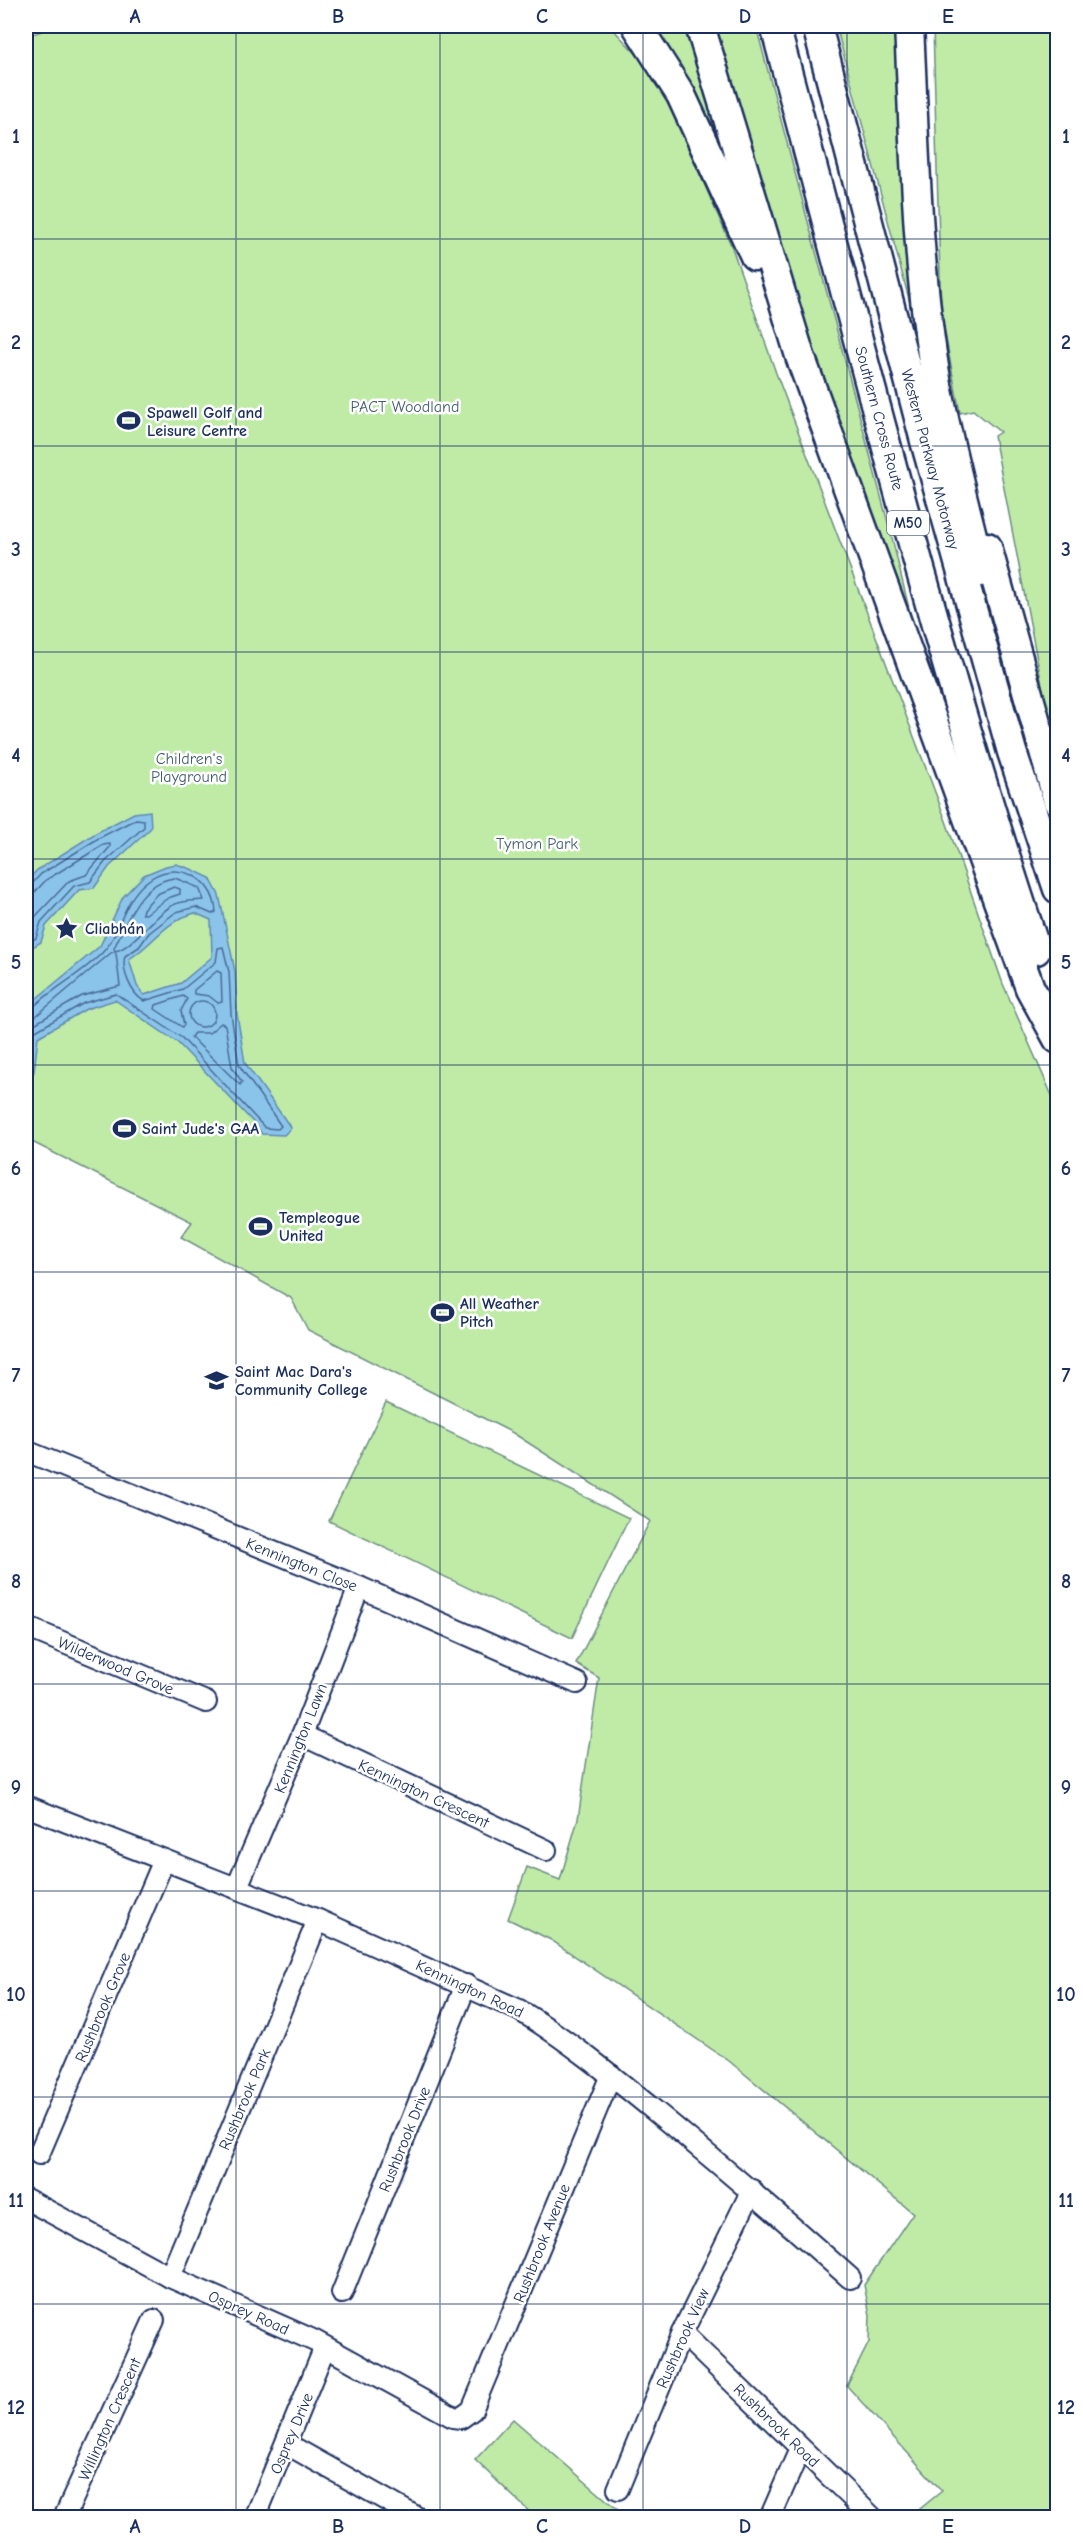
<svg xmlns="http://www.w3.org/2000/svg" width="1083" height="2543" viewBox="0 0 1083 2543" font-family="'Comic Neue',sans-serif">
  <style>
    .green { fill: #bfeba7; stroke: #6d8d82; stroke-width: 1.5 }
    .water { fill: #8bc4ea; stroke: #5e88b2; stroke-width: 1.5; fill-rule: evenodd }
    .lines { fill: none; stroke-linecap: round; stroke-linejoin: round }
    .shore { stroke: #486b96; stroke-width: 1.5 }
    .minor-casing { stroke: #1b2f5e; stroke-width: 24 }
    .highway-casing { stroke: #1b2f5e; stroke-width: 33 }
    .minor { stroke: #fff; stroke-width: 20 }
    .highway { stroke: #fff; stroke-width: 28 }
    .grid { fill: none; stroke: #1b2f5e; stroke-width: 1.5; stroke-opacity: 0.55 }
    .labels { text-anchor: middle; stroke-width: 5; stroke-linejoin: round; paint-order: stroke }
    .shield { fill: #fff; stroke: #5f6d8e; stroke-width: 1.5 }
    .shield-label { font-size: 15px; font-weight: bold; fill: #1b2f5e }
    .park-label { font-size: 16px; fill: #445e70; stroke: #fff }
    .poi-label { font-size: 16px; font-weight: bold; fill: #1b2f5e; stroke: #fff; text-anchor: start }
    .street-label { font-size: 16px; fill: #1b2f5e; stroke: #fff }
    .neatline { fill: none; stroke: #1b2f5e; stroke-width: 2 }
    .grid-label { font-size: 20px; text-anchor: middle; font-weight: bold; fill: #1b2f5e }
  </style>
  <rect width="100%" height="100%" fill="#fff"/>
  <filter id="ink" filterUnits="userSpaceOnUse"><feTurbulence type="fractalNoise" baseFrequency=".0167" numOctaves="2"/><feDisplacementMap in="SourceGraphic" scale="12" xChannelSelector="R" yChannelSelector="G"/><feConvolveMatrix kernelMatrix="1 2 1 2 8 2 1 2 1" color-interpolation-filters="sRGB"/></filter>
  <g filter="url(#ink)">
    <g class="green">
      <path d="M58 26H610L644 62 672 111 731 245 776 373 946 821 1003 984 1057 1107V2517H910L942 2491 847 2386 869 2342 870 2315 864 2285 913 2213 729 2061 551 1940 508 1919 527 1867 560 1880 578 1819 599 1678 576 1664 650 1521 513 1433 308 1330 291 1298 181 1237 192 1222 26 1139V36Z"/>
      <path d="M647 26H692L735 175Z"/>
      <path d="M714 26H756L892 538 919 650 810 353Z"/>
      <path d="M836 26H901L922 348Z"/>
      <path d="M933 26H1057V744L1044 696 994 436 1000 432 973 410 960 413 941 313Z"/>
      <path d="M386 1402 629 1518 572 1638 329 1521Z"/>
      <path d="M513 2419 626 2517H535L475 2460Z"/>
    </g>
    <g class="water">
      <path d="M150 811 151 828 109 867 94 888 79 890 46 926 41 942 26 951V882L37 870 96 833 134 813Z"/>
      <path d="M176 864 191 869 210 878 219 895 235 971 237 1014 245 1063 291 1128 284 1135 262 1134 253 1122 178 1043 115 1000 86 1009 38 1037 34 1072 26 1081V1007L100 946 123 897 144 875 166 866ZM195 913 211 920 212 957 181 983 144 995 137 986 129 959C154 944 164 921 195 913Z"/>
    </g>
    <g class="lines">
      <g class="shore">
        <path d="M175 878 199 888 204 900C194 901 183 900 173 905 154 915 131 949 115 951L114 948C128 920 139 882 175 878Z"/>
        <path d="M26 886 31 885 41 874 99 838 136 819 144 820V827L105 862 90 882 74 886 41 922 36 938 26 944"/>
        <path d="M174 887 180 889V894L168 898 146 914H142L143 909 157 894Z"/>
        <path d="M26 894 35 892 46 880 103 845 110 844V847L86 875 69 881 35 917 30 933 26 935"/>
        <path d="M217 971 221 973 222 1002 218 1003 209 996 194 994V990Z"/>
        <path d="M183 996 187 999 181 1011 184 1025 182 1027 155 1009 156 1005Z"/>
        <circle cx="202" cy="1014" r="13"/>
        <path d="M26 1011 31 1009C53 988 82 974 103 952 121 933 121 903 146 882 174 858 214 876 216 912L212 914 196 907 176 912 149 933 139 947 125 956C121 970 131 994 144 1001L183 989 216 962 218 948 223 947 229 972 231 1014 239 1065 281 1126 278 1129 265 1128 182 1038 116 994 84 1003 34 1032 32 1037 28 1069 26 1073"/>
        <path d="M26 1018 36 1016 112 952 116 953 120 986 82 996 31 1026 26 1032"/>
        <path d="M221 1023 225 1025 232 1067 242 1082 240 1085 191 1037 194 1033H209Z"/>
      </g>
      <defs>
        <g id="minor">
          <path d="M26 1451 359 1587 577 1683"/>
          <path d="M26 1627 206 1702"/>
          <path d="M302 1735 546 1850"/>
          <path d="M26 1806 318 1920 519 2010C567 2039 611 2075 655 2111 721 2165 786 2221 850 2278"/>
          <path d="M237 1887 302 1735 359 1587"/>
          <path d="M39 2154 164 1860"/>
          <path d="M26 2199 170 2277 315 2341 453 2417 461 2418 472 2410 611 2075"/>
          <path d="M170 2277 318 1920"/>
          <path d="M342 2293 466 1985"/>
          <path d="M682 2333 873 2518"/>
          <path d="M287 2444 418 2518"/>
          <path d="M618 2489 682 2333 752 2190"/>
          <path d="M64 2518 154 2320"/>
          <path d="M255 2518 325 2347"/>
          <path d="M770 2518 800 2449"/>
        </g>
        <g id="highway">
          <path d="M637 26 681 95 755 256"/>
          <path d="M700 26 800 356 1000 906 1030 988 1058 1039"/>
          <path d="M775 26C858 335 934 647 1036 950"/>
          <path d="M817 26 925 441 1012 752 1058 889"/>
          <path d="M909 26C915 146 916 266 937 385 949 448 966 510 981 572"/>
          <path d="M987 547 1058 801"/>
        </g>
      </defs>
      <use href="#minor" class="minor-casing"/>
      <use href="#highway" class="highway-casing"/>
      <use href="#minor" class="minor"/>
      <use href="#highway" class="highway"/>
    </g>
  </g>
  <path class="grid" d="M236 26V2518M440 26V2518M643 26V2518M847 26V2518M26 239H1058M26 446H1058M26 652H1058M26 859H1058M26 1065H1058M26 1272H1058M26 1478H1058M26 1684H1058M26 1891H1058M26 2097H1058M26 2304H1058"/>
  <defs>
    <symbol id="stadium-bare" viewBox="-9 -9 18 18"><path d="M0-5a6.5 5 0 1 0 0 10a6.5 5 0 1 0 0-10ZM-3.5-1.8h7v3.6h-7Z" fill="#1b2f5e" stroke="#fff" stroke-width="2.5" paint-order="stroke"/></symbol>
    <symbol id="sight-bare" viewBox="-9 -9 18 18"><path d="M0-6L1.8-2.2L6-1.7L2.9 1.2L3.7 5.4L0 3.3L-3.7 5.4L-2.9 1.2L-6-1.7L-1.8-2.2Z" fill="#1b2f5e" stroke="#fff" stroke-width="2.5" paint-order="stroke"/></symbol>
    <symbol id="school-bare" viewBox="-9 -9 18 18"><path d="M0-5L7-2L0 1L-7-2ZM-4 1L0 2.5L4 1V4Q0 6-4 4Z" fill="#1b2f5e" stroke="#fff" stroke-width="2.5" paint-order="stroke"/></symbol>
  </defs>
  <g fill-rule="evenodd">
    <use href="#stadium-bare" x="112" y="404" width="33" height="33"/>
    <use href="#sight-bare" x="50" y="912" width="33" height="33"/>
    <use href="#stadium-bare" x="108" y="1112" width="33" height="33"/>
    <use href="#stadium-bare" x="244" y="1210" width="33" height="33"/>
    <use href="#stadium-bare" x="426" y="1296" width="33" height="33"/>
    <use href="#school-bare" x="200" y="1364" width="33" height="33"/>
  </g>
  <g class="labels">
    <rect class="shield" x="887" y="511" width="42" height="24" rx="4.5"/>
    <g class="shield-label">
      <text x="908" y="528">M50</text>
    </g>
    <g class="park-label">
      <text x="405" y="412">PACT Woodland</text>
      <text x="189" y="764">Children's<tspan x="189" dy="18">Playground</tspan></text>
      <text x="537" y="849">Tymon Park</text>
    </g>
    <g class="poi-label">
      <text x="147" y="418">Spawell Golf and<tspan x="147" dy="18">Leisure Centre</tspan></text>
      <text x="85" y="934">Cliabhán</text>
      <text x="142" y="1134">Saint Jude's GAA</text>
      <text x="279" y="1223">Templeogue<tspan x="279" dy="18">United</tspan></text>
      <text x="460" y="1309">All Weather<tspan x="460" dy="18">Pitch</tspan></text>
      <text x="235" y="1377">Saint Mac Dara's<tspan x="235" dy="18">Community College</tspan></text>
    </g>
    <g class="street-label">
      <text transform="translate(880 418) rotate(75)" y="6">Southern Cross Route</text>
      <text transform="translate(931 459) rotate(75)" y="6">Western Parkway Motorway</text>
      <text transform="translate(302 1564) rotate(22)" y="6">Kennington Close</text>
      <text transform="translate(116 1665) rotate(23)" y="6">Wilderwood Grove</text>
      <text transform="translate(300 1738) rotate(-68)" y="6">Kennington Lawn</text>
      <text transform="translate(424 1793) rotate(25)" y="6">Kennington Crescent</text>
      <text transform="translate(470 1988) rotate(25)" y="6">Kennington Road</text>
      <text transform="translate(102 2007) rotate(-67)" y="6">Rushbrook Grove</text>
      <text transform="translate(244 2099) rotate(-67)" y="6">Rushbrook Park</text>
      <text transform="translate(404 2139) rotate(-68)" y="6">Rushbrook Drive</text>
      <text transform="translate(541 2243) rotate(-68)" y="6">Rushbrook Avenue</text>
      <text transform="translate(249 2312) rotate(24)" y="6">Osprey Road</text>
      <text transform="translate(682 2338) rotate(-66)" y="6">Rushbrook View</text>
      <text transform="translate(109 2419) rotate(-66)" y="6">Willington Crescent</text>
      <text transform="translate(777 2425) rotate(44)" y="6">Rushbrook Road</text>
      <text transform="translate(291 2433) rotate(-67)" y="6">Osprey Drive</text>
    </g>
  </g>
  <rect width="1083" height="2543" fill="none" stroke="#fff" stroke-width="66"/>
  <rect x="33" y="33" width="1017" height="2477" class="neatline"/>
  <g class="grid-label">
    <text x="135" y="23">A</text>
    <text x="338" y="23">B</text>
    <text x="542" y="23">C</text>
    <text x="745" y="23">D</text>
    <text x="948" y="23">E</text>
    <text x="16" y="143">1</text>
    <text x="1066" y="143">1</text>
    <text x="16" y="349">2</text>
    <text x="1066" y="349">2</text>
    <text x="16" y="556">3</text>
    <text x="1066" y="556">3</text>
    <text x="16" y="762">4</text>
    <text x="1066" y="762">4</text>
    <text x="16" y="969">5</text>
    <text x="1066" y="969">5</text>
    <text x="16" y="1175">6</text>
    <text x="1066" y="1175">6</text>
    <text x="16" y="1382">7</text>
    <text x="1066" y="1382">7</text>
    <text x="16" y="1588">8</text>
    <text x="1066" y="1588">8</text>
    <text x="16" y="1794">9</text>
    <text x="1066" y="1794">9</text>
    <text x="16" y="2001">10</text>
    <text x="1066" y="2001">10</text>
    <text x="16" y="2207">11</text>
    <text x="1066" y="2207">11</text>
    <text x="16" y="2414">12</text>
    <text x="1066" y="2414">12</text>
    <text x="135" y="2533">A</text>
    <text x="338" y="2533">B</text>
    <text x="542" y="2533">C</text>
    <text x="745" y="2533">D</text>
    <text x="948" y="2533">E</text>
  </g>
</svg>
